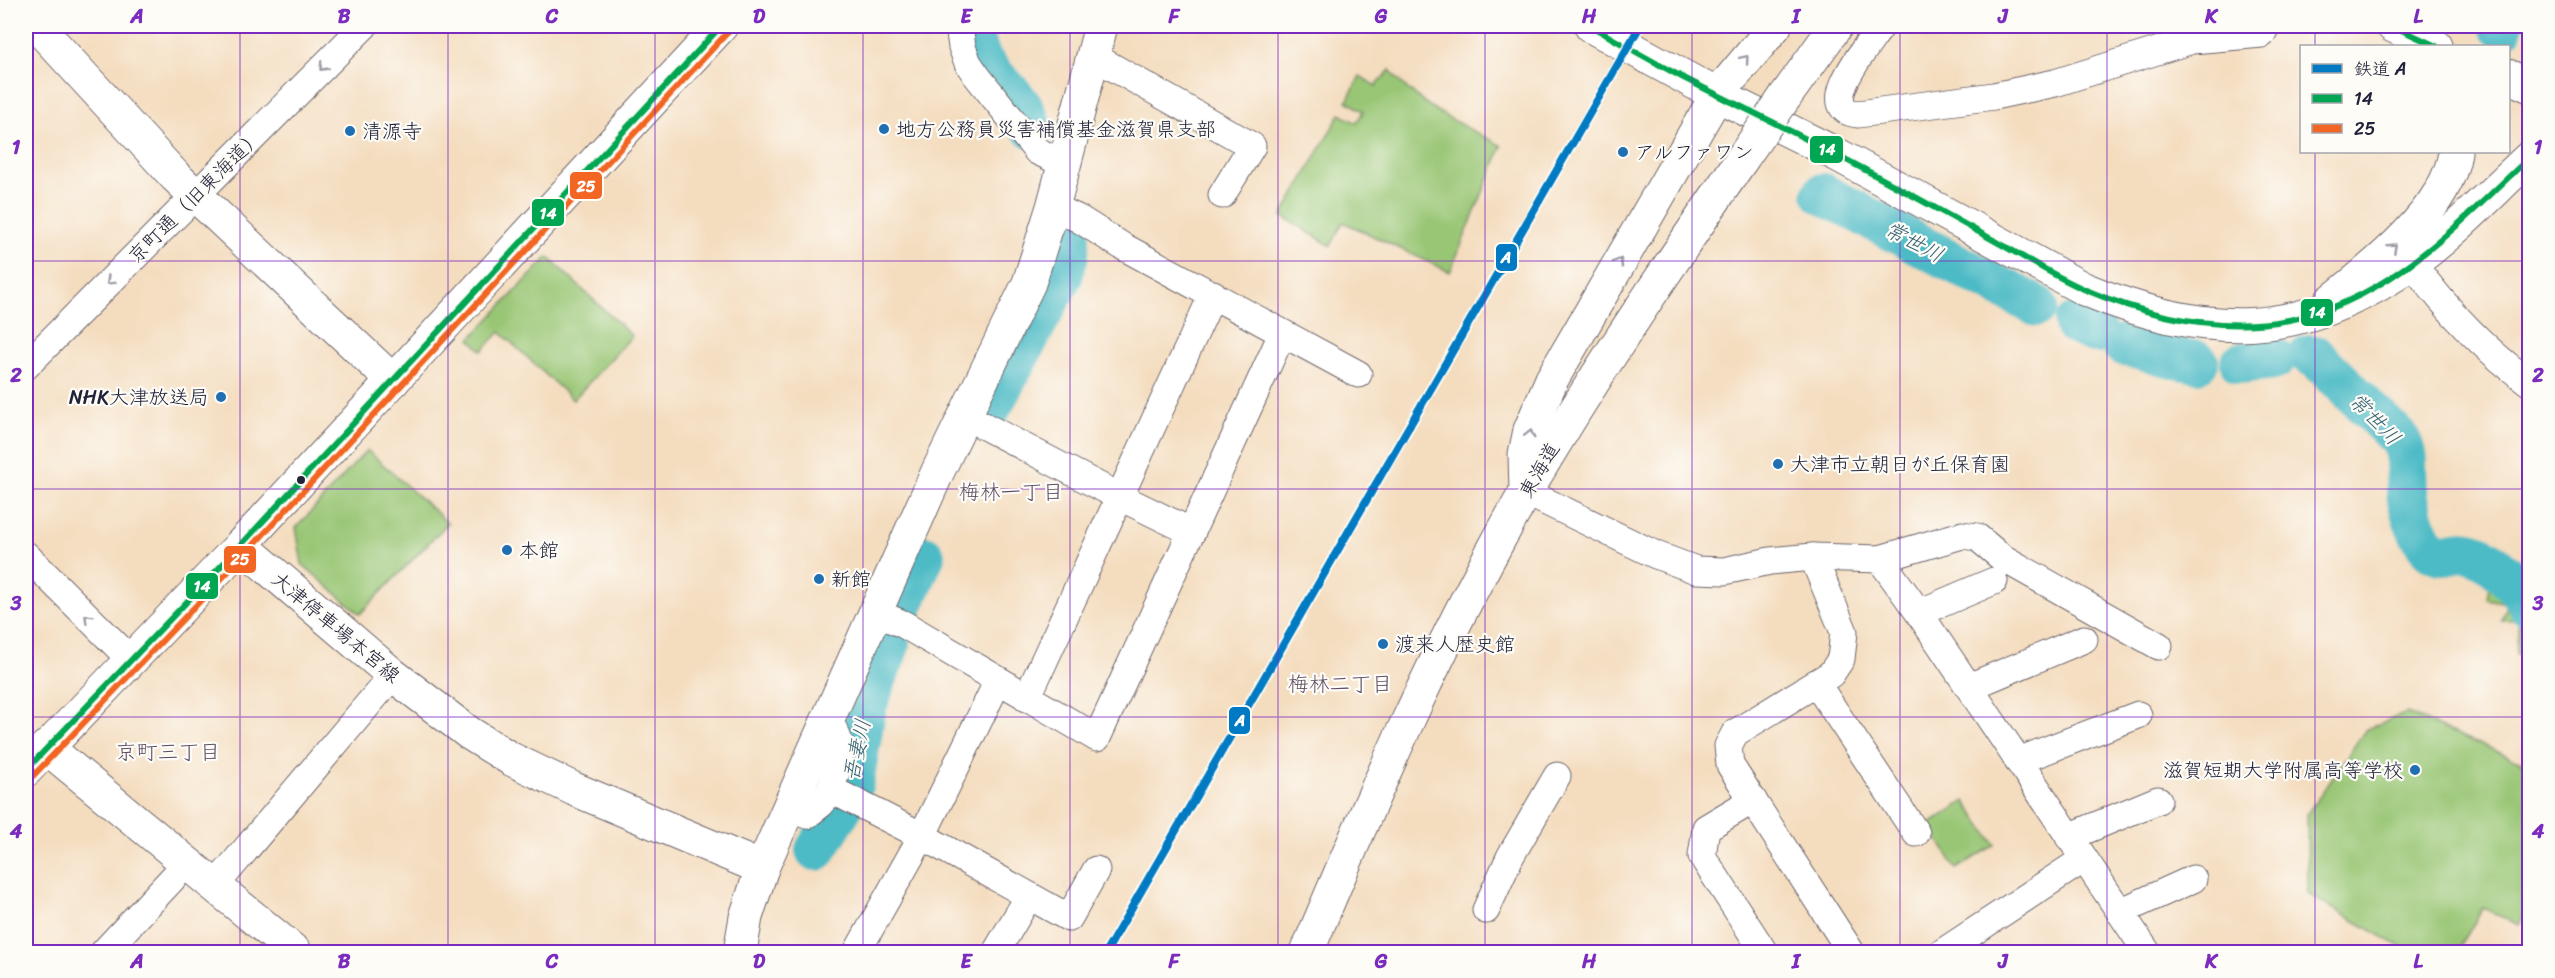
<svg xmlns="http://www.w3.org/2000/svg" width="2555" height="978" viewBox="0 0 2555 978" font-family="Sriracha,'Klee One',sans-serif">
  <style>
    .green { fill: #99c674; stroke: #5e7458; stroke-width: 1.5 }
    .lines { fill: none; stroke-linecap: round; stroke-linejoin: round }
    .river { stroke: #4dbbc6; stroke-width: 42 }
    .minor-casing { stroke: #6c6369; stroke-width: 29 }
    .tertiary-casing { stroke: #6c6369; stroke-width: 35 }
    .secondary-casing { stroke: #6c6369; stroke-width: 35 }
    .primary-casing { stroke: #6c6369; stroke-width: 35 }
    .trunk-casing { stroke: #6c6369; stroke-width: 35 }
    .minor { stroke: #fff; stroke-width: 27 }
    .tertiary { stroke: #fff; stroke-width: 33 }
    .secondary { stroke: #fff; stroke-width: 33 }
    .primary { stroke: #fff; stroke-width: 33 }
    .trunk { stroke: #fff; stroke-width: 33 }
    .trunk-bridge-casing { stroke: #6c6369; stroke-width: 35; stroke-linecap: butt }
    .trunk-bridge { stroke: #fff; stroke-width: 33 }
    .bus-1-casing { stroke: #fdfcf7; stroke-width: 10 }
    .bus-2-casing { stroke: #fdfcf7; stroke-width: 10 }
    .bus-1 { stroke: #00a651; stroke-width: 6 }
    .bus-2 { stroke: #f26522; stroke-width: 6 }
    .rail-1-casing { stroke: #fdfcf7; stroke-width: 12 }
    .rail-1 { stroke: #007ac2; stroke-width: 8 }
    .oneway { stroke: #9c9ca7 }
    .grid { fill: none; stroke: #7b2cbf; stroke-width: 1.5; stroke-opacity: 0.55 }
    .poi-dot { fill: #1f6fb2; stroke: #fdfcf7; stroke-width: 2 }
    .bus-dot { fill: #22223b; stroke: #fdfcf7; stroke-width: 2 }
    .labels { text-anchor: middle; stroke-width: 4.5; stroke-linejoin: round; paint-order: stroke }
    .poi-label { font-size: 20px; fill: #22223b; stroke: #fdfcf7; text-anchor: start }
    .street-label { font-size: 20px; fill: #22223b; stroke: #fdfcf7 }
    .water-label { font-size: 21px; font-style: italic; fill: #335f73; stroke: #fdfcf7 }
    .neighbourhood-label { font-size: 21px; fill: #5c4b63; stroke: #fdfcf7 }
    .line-badge { stroke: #fdfcf7; stroke-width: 2 }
    .badge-label { font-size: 16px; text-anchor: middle; font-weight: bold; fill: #fff }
    .neatline { fill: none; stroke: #7b2cbf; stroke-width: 2 }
    .grid-label { font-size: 20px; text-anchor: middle; font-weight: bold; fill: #7b2cbf }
  </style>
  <rect width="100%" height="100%" fill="#fdfcf7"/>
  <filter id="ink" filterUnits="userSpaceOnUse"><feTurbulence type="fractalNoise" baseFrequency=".0167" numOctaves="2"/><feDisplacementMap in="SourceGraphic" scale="12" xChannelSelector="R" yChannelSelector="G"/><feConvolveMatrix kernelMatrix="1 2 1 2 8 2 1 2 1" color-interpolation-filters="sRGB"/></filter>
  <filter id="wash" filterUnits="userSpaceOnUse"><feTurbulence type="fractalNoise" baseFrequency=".008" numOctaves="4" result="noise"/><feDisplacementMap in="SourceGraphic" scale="24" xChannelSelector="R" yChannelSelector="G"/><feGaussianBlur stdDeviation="1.35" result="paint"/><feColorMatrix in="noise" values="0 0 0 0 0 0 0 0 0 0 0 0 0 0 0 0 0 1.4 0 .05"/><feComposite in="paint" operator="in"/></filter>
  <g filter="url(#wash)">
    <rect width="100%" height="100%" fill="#f4ddbf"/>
    <g class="green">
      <path d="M1390 70C1417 106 1463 125 1502 146L1450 272 1343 222 1331 246 1282 216 1340 114 1357 123 1363 111 1347 101 1360 76 1376 86Z"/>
      <path d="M548 257 632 336 573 400 500 332 482 351 470 339Z"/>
      <path d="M367 450 448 523 360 614 302 564 296 528Z"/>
      <path d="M2492 567 2525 605 2529 616V656L2516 654 2519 620H2501L2507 603 2487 599Z"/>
      <path d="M2407 713 2529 765V905L2519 925 2483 908 2457 952H2409L2308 894 2307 814 2366 729Z"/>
      <path d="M1965 801 1995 845 1956 869 1936 836 1930 835 1925 827Z"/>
    </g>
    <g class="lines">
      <g class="river">
        <path d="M974 26C973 68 1001 77 1022 107 1026 113 1029 122 1032 128"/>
        <path d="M2500 26 2503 27"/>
        <path d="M1823 194 2037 306"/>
        <path d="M2075 324 2096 333"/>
        <path d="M2123 345 2168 357 2198 362"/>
        <path d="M2310 355 2315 356 2400 440C2409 457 2405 471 2407 490 2407 504 2418 535 2427 545 2443 564 2453 547 2470 552 2495 559 2518 585 2530 607"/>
        <path d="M2241 363 2275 359"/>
        <path d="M987 414 1062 276 1068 254 1069 233"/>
        <path d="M899 614 924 556"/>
        <path d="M816 850 842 807 853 782 866 706 889 645"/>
      </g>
    </g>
  </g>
  <g filter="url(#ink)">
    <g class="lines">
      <defs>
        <g id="minor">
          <path d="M959 26 962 47 968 63 977 76 1037 151 1065 164"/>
          <path d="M1881 26C1870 43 1812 110 1858 114L1994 96 2055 83 2192 40 2262 34 2266 26"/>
          <path d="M1093 56 1252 146 1222 195"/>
          <path d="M1053 207 1079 219 1122 246 1358 374"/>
          <path d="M2412 263C2446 309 2483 349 2530 383"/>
          <path d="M26 366 364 26"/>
          <path d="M965 416 1120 497 1192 532"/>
          <path d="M1526 492 1656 555 1696 570 1724 571 1770 561 1813 557 1880 559 1919 613 2147 952"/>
          <path d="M26 555 130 659"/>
          <path d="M1813 557 1844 632 1841 659 1831 674 1735 733 1728 746 1730 765 1851 952"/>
          <path d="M1880 559 1962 535 1977 537 2001 557 2159 646"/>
          <path d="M876 613 903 624 1097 738 1282 334"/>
          <path d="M1919 613 1994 581"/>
          <path d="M1816 683 1916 833"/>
          <path d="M1969 687 2084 639"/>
          <path d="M1027 698 1213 294"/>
          <path d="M827 720C847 745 841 760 830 789L922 836 1069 918 1096 870"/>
          <path d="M2018 761 2138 715"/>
          <path d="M1753 800 1706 828 1702 856 1764 952"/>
          <path d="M788 808 807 815 821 804 830 789"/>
          <path d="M2069 837 2158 800"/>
          <path d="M214 887 393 675"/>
          <path d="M1486 910 1510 857 1557 776"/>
          <path d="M2120 912 2193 879"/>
          <path d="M104 952 186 864"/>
          <path d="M857 952 922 836 998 681"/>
          <path d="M996 952 1029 896"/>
          <path d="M1943 952 2084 859"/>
        </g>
        <g id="tertiary">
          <path d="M37 26 175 176 393 381"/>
          <path d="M2393 26 2436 46"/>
          <path d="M2508 76 2530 86"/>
          <path d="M2330 302C2373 268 2448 209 2455 152"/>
          <path d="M46 747 295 952"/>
          <path d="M26 770 241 545"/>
          <path d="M762 868 938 471 1029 283 1053 207 1101 26"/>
        </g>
        <g id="secondary">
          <path d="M721 26 241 545 393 675 469 733 511 759 574 789 762 868 746 917 740 952"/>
          <path d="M1591 26 1717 95 1775 26"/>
        </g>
        <path id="primary" d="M1526 492 1525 454 1530 430 1552 379 1717 95 1836 154 2084 289C2205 339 2300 342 2411 264 2454 233 2491 193 2530 157"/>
        <g id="trunk">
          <path d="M1785 97 1836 26"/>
          <path d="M1307 952C1369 804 1433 656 1512 516 1582 393 1662 276 1742 159"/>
        </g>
      </defs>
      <use href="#minor" class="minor-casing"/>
      <use href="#tertiary" class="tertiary-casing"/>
      <use href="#secondary" class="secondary-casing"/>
      <use href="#primary" class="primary-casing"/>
      <use href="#trunk" class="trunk-casing"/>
      <use href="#minor" class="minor"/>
      <use href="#tertiary" class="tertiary"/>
      <use href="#secondary" class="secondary"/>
      <use href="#primary" class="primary"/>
      <use href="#trunk" class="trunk"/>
      <defs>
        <path id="trunk-bridge" d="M1742 159 1785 97"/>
      </defs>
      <use href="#trunk-bridge" class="trunk-bridge-casing"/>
      <use href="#trunk-bridge" class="trunk-bridge"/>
      <defs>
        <g id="bus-1">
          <path d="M1591 26C1620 43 1650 60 1680 76 1732 103 1785 127 1837 155 1891 183 1944 213 1997 242 2026 258 2055 277 2086 290 2150 317 2220 333 2289 320 2389 301 2459 223 2530 157"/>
          <path d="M2393 26 2436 46"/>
          <path d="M26 770 241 545 721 26"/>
        </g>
        <path id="bus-2" d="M33 776 248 551 728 32"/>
      </defs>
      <use href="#bus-1" class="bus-1-casing"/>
      <use href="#bus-2" class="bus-2-casing"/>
      <use href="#bus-1" class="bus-1"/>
      <use href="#bus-2" class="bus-2"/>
      <defs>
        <path id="rail-1" d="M1106 952 1640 26"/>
      </defs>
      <use href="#rail-1" class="rail-1-casing"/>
      <use href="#rail-1" class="rail-1"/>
    </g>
    <defs><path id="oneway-chevron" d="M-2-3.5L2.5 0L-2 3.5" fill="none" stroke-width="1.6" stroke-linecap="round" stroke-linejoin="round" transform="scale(1.5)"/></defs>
    <g class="oneway">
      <use href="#oneway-chevron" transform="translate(1745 59) rotate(-50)"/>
      <use href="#oneway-chevron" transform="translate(323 67) rotate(134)"/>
      <use href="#oneway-chevron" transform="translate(2393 247) rotate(-43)"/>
      <use href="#oneway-chevron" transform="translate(1619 262) rotate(-60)"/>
      <use href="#oneway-chevron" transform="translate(110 281) rotate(135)"/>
      <use href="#oneway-chevron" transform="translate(1530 434) rotate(-76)"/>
      <use href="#oneway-chevron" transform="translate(88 618) rotate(-135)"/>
    </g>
  </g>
  <path class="grid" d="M240 26V952M448 26V952M655 26V952M863 26V952M1070 26V952M1278 26V952M1485 26V952M1692 26V952M1900 26V952M2107 26V952M2315 26V46M2315 152V952M26 261H2530M26 489H2530M26 717H2530"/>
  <g class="poi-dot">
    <circle cx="884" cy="129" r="6"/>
    <circle cx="350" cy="131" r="6"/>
    <circle cx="1623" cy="152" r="6"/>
    <circle cx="221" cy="397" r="6"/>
    <circle cx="1778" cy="464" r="6"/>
    <circle cx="507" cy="550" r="6"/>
    <circle cx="819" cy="579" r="6"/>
    <circle cx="1383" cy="644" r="6"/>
    <circle cx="2415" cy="770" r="6"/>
  </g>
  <circle class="bus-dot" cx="301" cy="480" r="5"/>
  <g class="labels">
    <g class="poi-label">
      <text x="896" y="136">地方公務員災害補償基金滋賀県支部</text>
      <text x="362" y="138">清源寺</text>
      <text x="1635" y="159">アルファワン</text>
      <text x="209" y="404" text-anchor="end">NHK大津放送局</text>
      <text x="1790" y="471">大津市立朝日が丘保育園</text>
      <text x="519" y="557">本館</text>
      <text x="831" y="586">新館</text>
      <text x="1395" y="651">渡来人歴史館</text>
      <text x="2403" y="777" text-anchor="end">滋賀短期大学附属高等学校</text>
    </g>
    <g class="street-label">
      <text transform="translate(195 196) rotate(-45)" y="7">京町通（旧東海道）</text>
      <text transform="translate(1539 470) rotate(-60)" y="7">東海道</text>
      <text transform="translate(336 627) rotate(40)" y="7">大津停車場本宮線</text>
    </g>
    <g class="water-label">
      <text transform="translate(1914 242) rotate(28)" y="7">常世川</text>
      <text transform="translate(2375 419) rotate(46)" y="7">常世川</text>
      <text transform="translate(857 750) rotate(-78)" y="7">吾妻川</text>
    </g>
    <g class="neighbourhood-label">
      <text x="1011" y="499">梅林一丁目</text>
      <text x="1340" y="691">梅林二丁目</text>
      <text x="168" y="759">京町三丁目</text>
    </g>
  </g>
  <g class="line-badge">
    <rect x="1809" y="135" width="35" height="29" rx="6" fill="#00a651"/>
    <rect x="569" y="171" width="34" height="29" rx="6" fill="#f26522"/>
    <rect x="531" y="198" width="34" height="29" rx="6" fill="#00a651"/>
    <rect x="1495" y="243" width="23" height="29" rx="6" fill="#007ac2"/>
    <rect x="2300" y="298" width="34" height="29" rx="6" fill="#00a651"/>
    <rect x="223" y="545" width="34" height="29" rx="6" fill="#f26522"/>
    <rect x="185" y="572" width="34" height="28" rx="6" fill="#00a651"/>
    <rect x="1228" y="706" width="23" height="29" rx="6" fill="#007ac2"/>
  </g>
  <g class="badge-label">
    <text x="1827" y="155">14</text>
    <text x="586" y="192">25</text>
    <text x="548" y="219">14</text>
    <text x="1506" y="263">A</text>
    <text x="2317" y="318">14</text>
    <text x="240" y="565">25</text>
    <text x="202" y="592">14</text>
    <text x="1240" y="726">A</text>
  </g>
  <rect width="2555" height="978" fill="none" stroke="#fdfcf7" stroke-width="66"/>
  <rect x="2300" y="45" width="210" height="108" fill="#fdfcf7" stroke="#a5a5ac" stroke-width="1.5"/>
  <rect x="2312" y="64" width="30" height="9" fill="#007ac2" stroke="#a5a5ac" stroke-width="1.5"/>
  <text x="2354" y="75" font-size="18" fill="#22223b">鉄道 A</text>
  <rect x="2312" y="94" width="30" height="9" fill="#00a651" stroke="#a5a5ac" stroke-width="1.5"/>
  <text x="2354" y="105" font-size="18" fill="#22223b">14</text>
  <rect x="2312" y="124" width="30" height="9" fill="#f26522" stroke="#a5a5ac" stroke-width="1.5"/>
  <text x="2354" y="135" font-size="18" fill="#22223b">25</text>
  <rect x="33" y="33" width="2489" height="912" class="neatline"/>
  <g class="grid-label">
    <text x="137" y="23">A</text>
    <text x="344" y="23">B</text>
    <text x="552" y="23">C</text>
    <text x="759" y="23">D</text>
    <text x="966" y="23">E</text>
    <text x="1174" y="23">F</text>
    <text x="1381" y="23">G</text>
    <text x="1589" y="23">H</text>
    <text x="1796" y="23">I</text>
    <text x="2003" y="23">J</text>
    <text x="2211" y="23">K</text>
    <text x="2418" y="23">L</text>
    <text x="16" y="154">1</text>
    <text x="2538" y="154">1</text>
    <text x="16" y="382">2</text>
    <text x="2538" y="382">2</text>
    <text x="16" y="610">3</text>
    <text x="2538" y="610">3</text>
    <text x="16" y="838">4</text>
    <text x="2538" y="838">4</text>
    <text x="137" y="968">A</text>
    <text x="344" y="968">B</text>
    <text x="552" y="968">C</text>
    <text x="759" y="968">D</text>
    <text x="966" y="968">E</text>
    <text x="1174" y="968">F</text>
    <text x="1381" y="968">G</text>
    <text x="1589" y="968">H</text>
    <text x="1796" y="968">I</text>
    <text x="2003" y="968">J</text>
    <text x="2211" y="968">K</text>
    <text x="2418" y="968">L</text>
  </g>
</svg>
